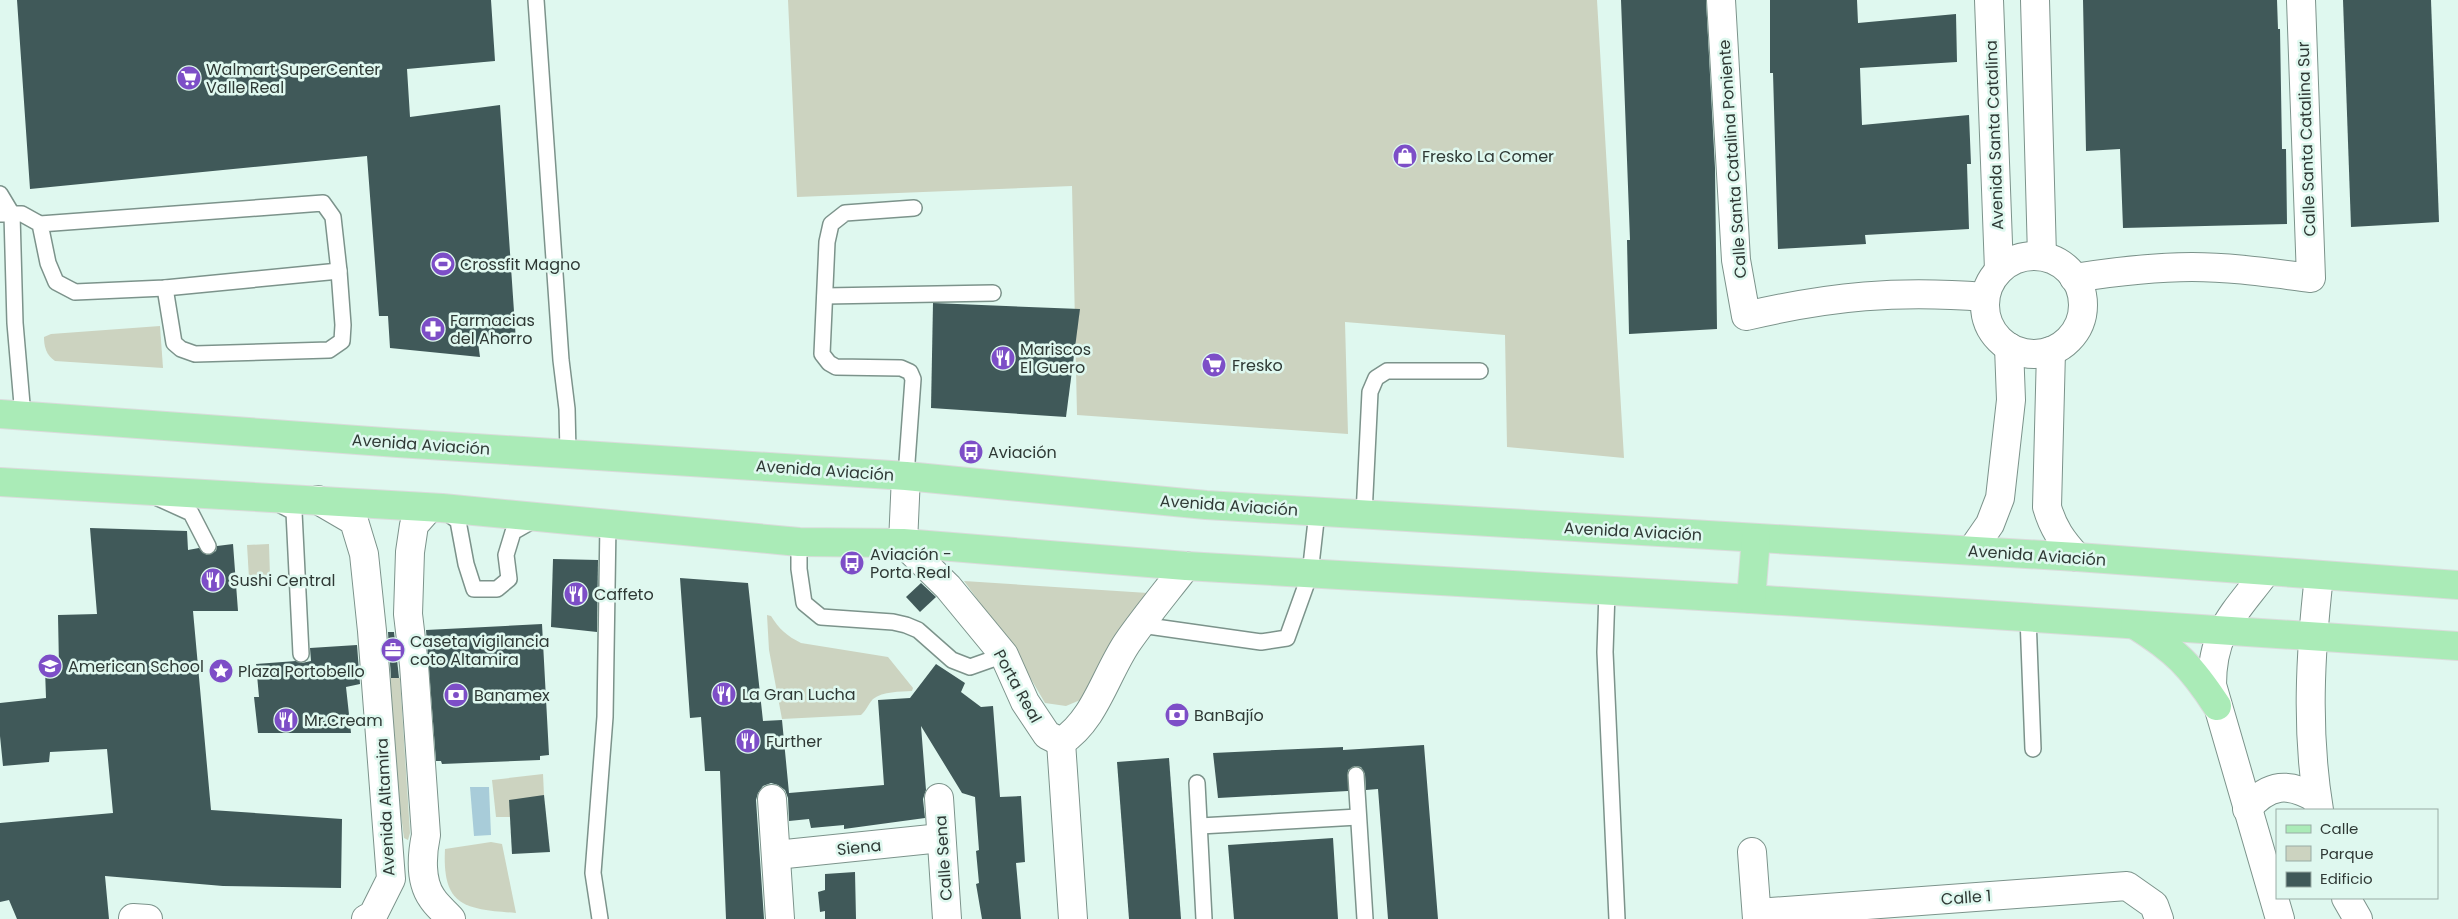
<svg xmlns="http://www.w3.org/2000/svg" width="2458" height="919" viewBox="0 0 2458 919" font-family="Poppins,sans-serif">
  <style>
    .green { fill: #ccd3c0 }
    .water { fill: #a8ccd9 }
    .building { fill: #405959 }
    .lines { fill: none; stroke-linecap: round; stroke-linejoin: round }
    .lane-casing { stroke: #7c938b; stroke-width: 18 }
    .street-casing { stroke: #7c938b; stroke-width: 30 }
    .primary-casing { stroke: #dadbdb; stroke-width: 30 }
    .lane { stroke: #fff; stroke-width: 15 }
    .street { stroke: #fff; stroke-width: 28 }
    .primary { stroke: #aaebb7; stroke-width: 28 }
    .labels { text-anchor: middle; stroke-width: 5; stroke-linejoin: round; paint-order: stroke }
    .poi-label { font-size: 16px; fill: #2f3935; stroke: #dff8ef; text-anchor: start }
    .street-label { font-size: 16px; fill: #2f3935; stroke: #dff8ef }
  </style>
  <rect width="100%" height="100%" fill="#dff8ef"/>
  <g class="green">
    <path d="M788 0H1597L1624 458 1507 447 1505 335 1345 322 1348 434 1077 415 1072 186 797 197Z"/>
    <path d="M160 326 163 368 55 361C46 355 44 346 44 337L51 334Z"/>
    <path d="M269 544 270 577 249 578 247 545Z"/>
    <path d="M964 581 1148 593 1085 698 1066 706 1045 703 1013 648Z"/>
    <path d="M767 615 771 616C779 629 787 636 801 643L888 657 913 688 912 691C900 692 883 691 873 699 868 704 867 710 861 715L782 719 769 650Z"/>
    <path d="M390 678H400L410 833 408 840 404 838 399 800Z"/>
    <path d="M543 774 544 795 511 817H496L492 780Z"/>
    <path d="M491 842 502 844 516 913C465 909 442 907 445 849Z"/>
  </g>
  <path class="water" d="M470 787H489L491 835 474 836Z"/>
  <g class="building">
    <path d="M17 0H491L495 61 407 69 410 117 500 105 516 341 478 342 480 357 390 348 388 316H379L367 156 30 189Z"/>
    <path d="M1621 0H1706L1715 168 1717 329 1629 334 1627 240H1630Z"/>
    <path d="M1770 0H1857L1858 23 1956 14 1957 62 1860 68 1862 125 1969 115 1971 164H1967L1969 229 1865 235 1866 244 1778 249 1773 73H1770Z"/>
    <path d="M2083 0H2277L2278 29H2280L2282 149H2286L2287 224 2123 228 2120 149 2086 151Z"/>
    <path d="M2343 0H2431L2439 222 2351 227Z"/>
    <path d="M933 303 1080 309 1066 417 931 408Z"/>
    <path d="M90 528 187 531 188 550 199 548 207 555 216 551 217 546 233 544 238 611H193L211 810 342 819 341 888 223 886 105 876 109 919H17L9 900 0 902V823L113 813 107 749 50 752 49 762 3 766 0 736V703L46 698 45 669 59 667 58 615 97 614Z"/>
    <path d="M553 559 598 560 597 632 551 627Z"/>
    <path d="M680 578 748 583 763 721 782 720 789 793 884 785 878 700 910 698 936 664 965 683 961 692 981 707 993 706 1000 797 1021 796 1025 862 1016 863 1021 919H982L976 884 979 883 976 851 979 850 975 797 962 793 921 726 926 790 923 799 925 818 844 829V825L811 828 809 819 789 821 788 798 785 790 778 785 771 783 763 786 758 793 756 800 764 919H726L720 771H705L701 717 690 718Z"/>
    <path d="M921 583 936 597 920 612 906 597Z"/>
    <path d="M542 624 549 755 540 756V760L442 764 441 761H436L426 630Z"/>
    <path d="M388 632H394L399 678H391Z"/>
    <path d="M357 645 360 684 346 687 351 733H258L254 697H259L256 664 296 661 302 663 311 661 310 648Z"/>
    <path d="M1424 745 1438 919H1388L1378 789 1366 790 1365 774 1361 767 1355 766 1348 770V791L1218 798 1213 753 1343 747V750Z"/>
    <path d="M1169 758 1181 919H1129L1117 762Z"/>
    <path d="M544 795 550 852 512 854 509 800Z"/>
    <path d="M1333 838 1338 919H1234L1228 845Z"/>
    <path d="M855 872 856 919H825V911L820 912 818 892 825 890V874Z"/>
  </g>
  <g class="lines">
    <defs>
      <g id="lane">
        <path d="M536 0 561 360 567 409 568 453"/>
        <path d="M0 194 12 214 15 323 23 416"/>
        <path d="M0 214H22L40 224 323 203 333 217 339 271 165 288 75 292 56 282 48 263 40 224"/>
        <path d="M165 288 174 343 181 349 195 354 329 350 342 341 343 325 339 271"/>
        <path d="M825 296 993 293"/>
        <path d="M906 476 913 379 910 372 901 368 836 367 829 363 822 354 827 242 831 224 845 213 914 208"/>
        <path d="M158 498 191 513 208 546"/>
        <path d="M277 503 294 512 301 654"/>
        <path d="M445 511 458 521 466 564 474 589H497L509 579 506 555 513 532 534 520"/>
        <path d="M1364 515 1370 392 1376 378 1387 371H1480"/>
        <path d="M799 542V569L804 603 821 617 893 622 906 625 918 630 952 660 970 667 1004 655"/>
        <path d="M1607 591 1605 652 1617 919"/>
        <path d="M2028 617 2033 749"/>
        <path d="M1141 625 1261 642 1287 638 1310 574 1317 512"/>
        <path d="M1356 775 1365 919"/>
        <path d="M1197 783 1204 919"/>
        <path d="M1200 826 1358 817"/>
        <path d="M600 919 593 873 605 717 608 523"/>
      </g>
      <g id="street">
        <path d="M1721 0 1736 260 1746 316C1831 296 1898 290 1985 297"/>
        <path d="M1989 0 1999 270"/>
        <path d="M2035 0 2042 256"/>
        <circle cx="2034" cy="305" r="49"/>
        <path d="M2074 278C2113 272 2153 267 2192 267 2232 267 2271 273 2311 278L2301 0"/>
        <path d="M2051 351 2047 507C2053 528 2062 541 2077 557"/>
        <path d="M906 476 903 543 948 587 1004 655 1025 702 1047 735 1061 742"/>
        <path d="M318 500 354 521 364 554 372 631 391 879 373 915 366 919"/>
        <path d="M429 508 414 525 410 552 408 614 414 665 426 835C422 854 420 881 432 898 437 906 445 912 451 919"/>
        <path d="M1972 550 1990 524 2000 498 2011 400 2009 347"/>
        <path d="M2265 573C2234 614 2212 631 2212 685L2280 919"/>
        <path d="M2319 576C2310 655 2306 732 2319 810"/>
        <path d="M1061 742C1095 720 1105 676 1127 643 1145 617 1166 592 1186 566"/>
        <path d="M1061 742 1073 919"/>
        <path d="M939 798 947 919"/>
        <path d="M772 799 780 919"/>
        <path d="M2247 809C2269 783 2289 782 2317 799"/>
        <path d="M1752 852 1757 919"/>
        <path d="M776 855 941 838"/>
        <path d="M2346 898 2358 919"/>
        <path d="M1757 913 2127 886 2154 905 2159 919"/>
        <path d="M133 918 148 919"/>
      </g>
      <g id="primary">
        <path d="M0 414 398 443 906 476 1206 505 2077 557 2458 585"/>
        <path d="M0 482 442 508 799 542 903 543 1186 566 1751 599 2458 646"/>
        <path d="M1751 599 1756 538"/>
        <path d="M2135 625C2175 650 2191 666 2217 706"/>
      </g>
    </defs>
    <use href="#lane" class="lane-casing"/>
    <use href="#street" class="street-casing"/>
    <use href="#primary" class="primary-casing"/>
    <use href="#lane" class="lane"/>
    <use href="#street" class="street"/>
    <use href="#primary" class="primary"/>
  </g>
  <defs>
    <symbol id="supermarket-disc" viewBox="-11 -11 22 22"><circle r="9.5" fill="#7d4ec7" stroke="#dff8ef"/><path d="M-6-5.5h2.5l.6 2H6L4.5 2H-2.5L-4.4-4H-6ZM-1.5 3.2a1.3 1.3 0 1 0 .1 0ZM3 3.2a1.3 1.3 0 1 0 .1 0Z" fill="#fff"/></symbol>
    <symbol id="shop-disc" viewBox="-11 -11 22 22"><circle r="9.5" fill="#7d4ec7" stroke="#dff8ef"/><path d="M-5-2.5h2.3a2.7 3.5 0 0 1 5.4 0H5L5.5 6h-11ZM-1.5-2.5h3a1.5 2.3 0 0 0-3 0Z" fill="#fff"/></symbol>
    <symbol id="stadium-disc" viewBox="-11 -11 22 22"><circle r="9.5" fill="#7d4ec7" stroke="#dff8ef"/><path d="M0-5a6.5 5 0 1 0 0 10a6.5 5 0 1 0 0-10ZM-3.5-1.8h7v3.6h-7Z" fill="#fff"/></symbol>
    <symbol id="pharmacy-disc" viewBox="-11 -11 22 22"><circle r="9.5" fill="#7d4ec7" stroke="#dff8ef"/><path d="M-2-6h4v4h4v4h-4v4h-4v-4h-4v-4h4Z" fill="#fff"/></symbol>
    <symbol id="restaurant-disc" viewBox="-11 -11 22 22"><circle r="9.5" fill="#7d4ec7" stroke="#dff8ef"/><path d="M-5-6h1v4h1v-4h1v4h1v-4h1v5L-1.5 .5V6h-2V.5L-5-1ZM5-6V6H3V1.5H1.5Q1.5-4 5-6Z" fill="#fff"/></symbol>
    <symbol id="bus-disc" viewBox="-11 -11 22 22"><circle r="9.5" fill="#7d4ec7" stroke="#dff8ef"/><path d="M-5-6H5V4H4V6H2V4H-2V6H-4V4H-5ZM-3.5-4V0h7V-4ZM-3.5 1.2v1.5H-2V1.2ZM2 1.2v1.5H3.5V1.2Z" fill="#fff"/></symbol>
    <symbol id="office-disc" viewBox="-11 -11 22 22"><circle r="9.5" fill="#7d4ec7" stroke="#dff8ef"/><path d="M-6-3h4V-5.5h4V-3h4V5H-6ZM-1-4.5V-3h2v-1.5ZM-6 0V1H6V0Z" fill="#fff"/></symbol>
    <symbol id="school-disc" viewBox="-11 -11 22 22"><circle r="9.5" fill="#7d4ec7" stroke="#dff8ef"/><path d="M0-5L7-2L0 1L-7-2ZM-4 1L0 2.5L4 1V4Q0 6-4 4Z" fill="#fff"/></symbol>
    <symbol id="sight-disc" viewBox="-11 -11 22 22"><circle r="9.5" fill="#7d4ec7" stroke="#dff8ef"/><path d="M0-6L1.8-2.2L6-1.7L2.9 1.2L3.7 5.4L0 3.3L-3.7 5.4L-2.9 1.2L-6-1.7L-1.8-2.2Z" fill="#fff"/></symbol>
    <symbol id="bank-disc" viewBox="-11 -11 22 22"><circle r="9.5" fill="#7d4ec7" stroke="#dff8ef"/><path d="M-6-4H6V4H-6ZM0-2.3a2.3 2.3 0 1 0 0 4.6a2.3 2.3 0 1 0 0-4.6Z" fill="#fff"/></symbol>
  </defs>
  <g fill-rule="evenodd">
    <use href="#supermarket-disc" x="175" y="64" width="28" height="28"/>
    <use href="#shop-disc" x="1391" y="142" width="28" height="28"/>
    <use href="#stadium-disc" x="429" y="250" width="28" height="28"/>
    <use href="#pharmacy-disc" x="419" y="315" width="28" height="28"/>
    <use href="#restaurant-disc" x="989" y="344" width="28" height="28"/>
    <use href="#supermarket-disc" x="1200" y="351" width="28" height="28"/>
    <use href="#bus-disc" x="957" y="438" width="28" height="28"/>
    <use href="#bus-disc" x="838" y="549" width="28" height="28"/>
    <use href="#restaurant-disc" x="199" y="566" width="28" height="28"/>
    <use href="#restaurant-disc" x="562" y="580" width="28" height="28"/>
    <use href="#office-disc" x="379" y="636" width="28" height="28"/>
    <use href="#school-disc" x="36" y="652" width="28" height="28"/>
    <use href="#sight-disc" x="207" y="657" width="28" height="28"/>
    <use href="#restaurant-disc" x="710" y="680" width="28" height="28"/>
    <use href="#bank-disc" x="442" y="681" width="28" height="28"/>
    <use href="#bank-disc" x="1163" y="701" width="28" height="28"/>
    <use href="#restaurant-disc" x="272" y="706" width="28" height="28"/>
    <use href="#restaurant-disc" x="734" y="727" width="28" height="28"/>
  </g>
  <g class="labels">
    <g class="poi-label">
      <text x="206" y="75">Walmart SuperCenter<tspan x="206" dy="18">Valle Real</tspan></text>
      <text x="1422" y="162">Fresko La Comer</text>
      <text x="460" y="270">Crossfit Magno</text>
      <text x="450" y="326">Farmacias<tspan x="450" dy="18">del Ahorro</tspan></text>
      <text x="1020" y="355">Mariscos<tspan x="1020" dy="18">El Guero</tspan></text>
      <text x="1232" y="371">Fresko</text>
      <text x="988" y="458">Aviación</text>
      <text x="870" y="560">Aviación -<tspan x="870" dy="18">Porta Real</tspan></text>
      <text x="230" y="586">Sushi Central</text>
      <text x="594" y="600">Caffeto</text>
      <text x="410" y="647">Caseta vigilancia<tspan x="410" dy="18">coto Altamira</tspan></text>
      <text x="68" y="672">American School</text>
      <text x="238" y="677">Plaza Portobello</text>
      <text x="742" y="700">La Gran Lucha</text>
      <text x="474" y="701">Banamex</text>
      <text x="1194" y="721">BanBajío</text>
      <text x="304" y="726">Mr.Cream</text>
      <text x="766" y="747">Further</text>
    </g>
    <g class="street-label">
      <text transform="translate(1994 135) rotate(-92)" y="6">Avenida Santa Catalina</text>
      <text transform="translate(2306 139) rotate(-92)" y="6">Calle Santa Catalina Sur</text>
      <text transform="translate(1732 159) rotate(-94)" y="6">Calle Santa Catalina Poniente</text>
      <text transform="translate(421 444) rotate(4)" y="6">Avenida Aviación</text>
      <text transform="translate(825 470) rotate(4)" y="6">Avenida Aviación</text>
      <text transform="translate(1229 505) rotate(4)" y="6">Avenida Aviación</text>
      <text transform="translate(1633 531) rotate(3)" y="6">Avenida Aviación</text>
      <text transform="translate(2037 555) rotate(4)" y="6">Avenida Aviación</text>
      <text transform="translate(1018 686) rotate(61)" y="6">Porta Real</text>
      <text transform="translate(385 807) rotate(-93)" y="6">Avenida Altamira</text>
      <text transform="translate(859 847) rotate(-6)" y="6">Siena</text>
      <text transform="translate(943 858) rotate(-94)" y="6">Calle Sena</text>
      <text transform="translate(1966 897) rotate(-4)" y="6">Calle 1</text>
    </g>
  </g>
  <rect x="2276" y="809" width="162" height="90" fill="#dff8ef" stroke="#99aca5"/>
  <rect x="2286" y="825" width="25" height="8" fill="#aaebb7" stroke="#99aca5"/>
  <text x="2320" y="834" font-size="15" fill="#2f3935">Calle</text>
  <rect x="2286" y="846" width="25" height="15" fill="#ccd3c0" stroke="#99aca5"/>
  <text x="2320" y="859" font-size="15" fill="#2f3935">Parque</text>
  <rect x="2286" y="872" width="25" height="15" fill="#405959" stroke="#99aca5"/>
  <text x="2320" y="884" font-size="15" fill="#2f3935">Edificio</text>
</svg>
